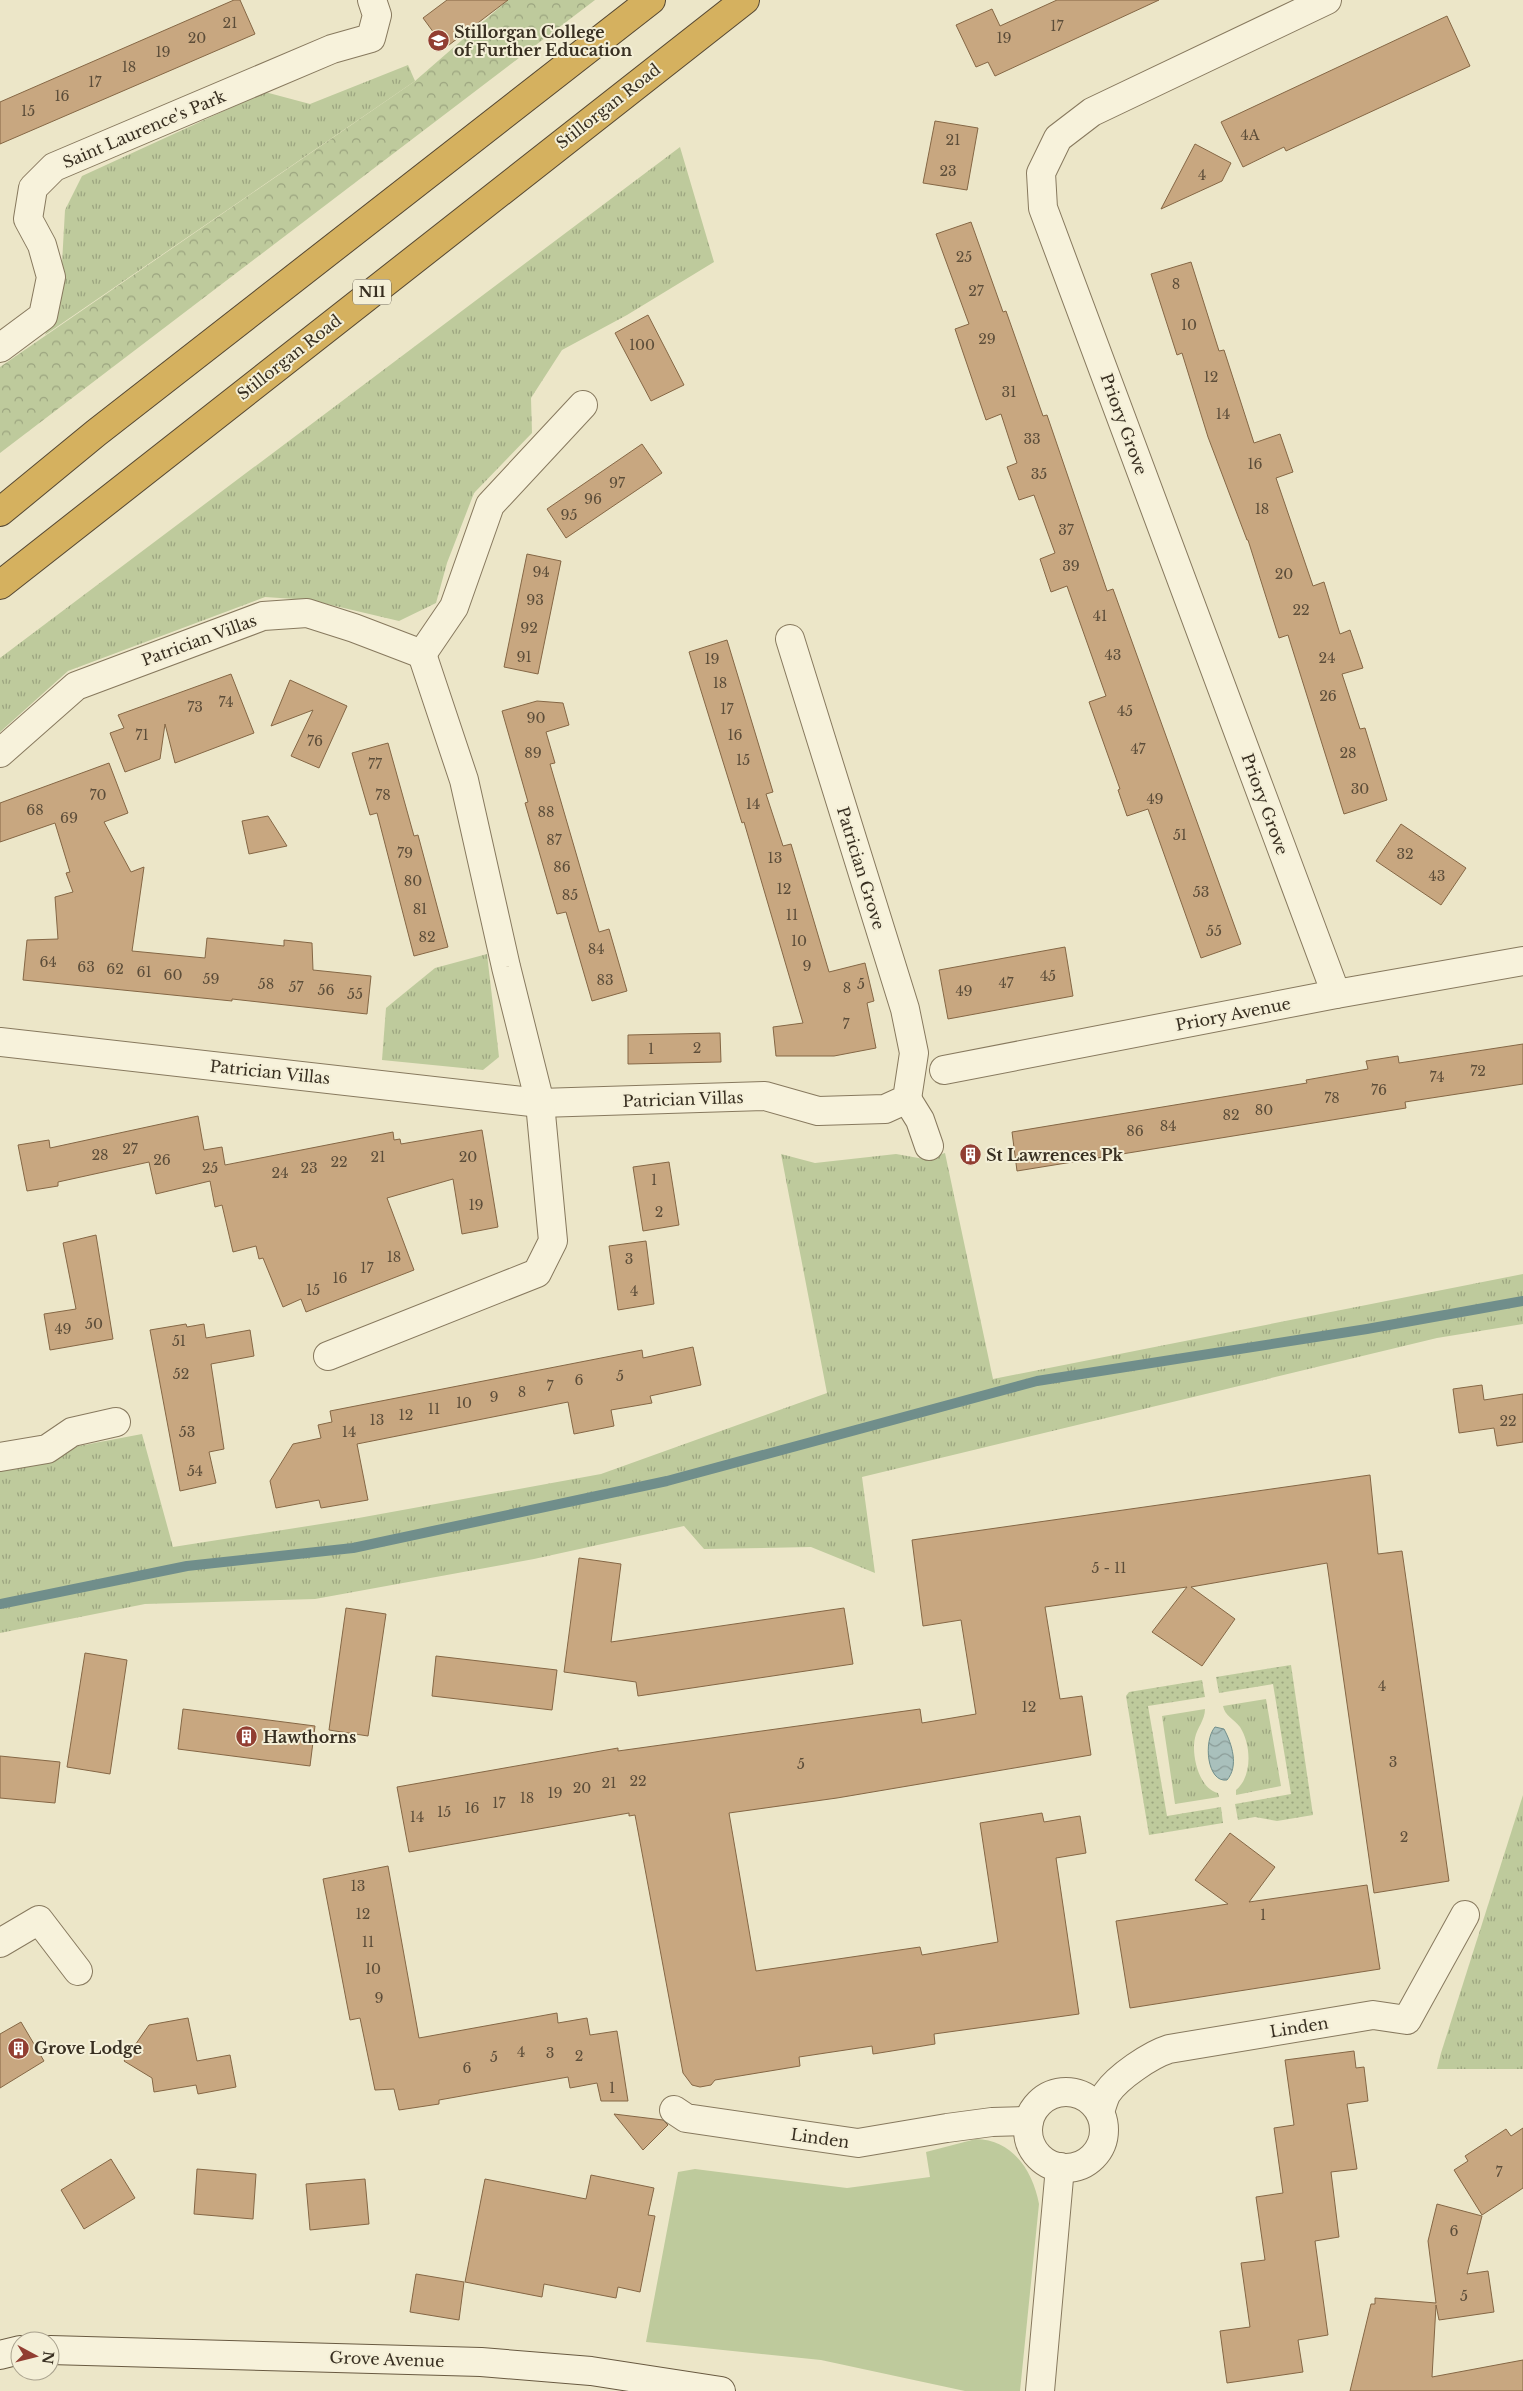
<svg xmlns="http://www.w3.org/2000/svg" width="1523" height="2391" viewBox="0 0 1523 2391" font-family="'Libre Baskerville',serif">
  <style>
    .grass { fill: url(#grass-tufts) }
    .forest { fill: url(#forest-crowns) }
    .park { fill: #beca9c }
    .garden { fill: url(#garden-dots) }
    .water { fill: url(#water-waves); stroke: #708e8b }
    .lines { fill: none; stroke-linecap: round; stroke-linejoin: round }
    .stream { stroke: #708e8b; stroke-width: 10 }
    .building { fill: #c8a780; stroke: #856745 }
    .street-casing { stroke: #87795e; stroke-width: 30 }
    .secondary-casing { stroke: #695a41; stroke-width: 30 }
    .highway-casing { stroke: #554732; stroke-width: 30 }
    .street { stroke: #f7f2db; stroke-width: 28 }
    .secondary { stroke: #f7f2db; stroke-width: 28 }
    .highway { stroke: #d5b15f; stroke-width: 28 }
    .labels { text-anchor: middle; stroke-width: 4; stroke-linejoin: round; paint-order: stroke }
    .number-label { font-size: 14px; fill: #5c4d39 }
    .shield { fill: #f4efd7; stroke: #706958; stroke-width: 1 }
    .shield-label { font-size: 15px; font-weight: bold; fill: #382f21 }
    .poi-label { font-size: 16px; font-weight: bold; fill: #382f21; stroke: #f4efd7; text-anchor: start }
    .street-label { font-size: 16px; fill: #382f21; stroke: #f4efd7 }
  </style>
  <defs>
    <pattern id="grass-tufts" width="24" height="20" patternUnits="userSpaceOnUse" patternTransform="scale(1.25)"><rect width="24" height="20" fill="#beca9c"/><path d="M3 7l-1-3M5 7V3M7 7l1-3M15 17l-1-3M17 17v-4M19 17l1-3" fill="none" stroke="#9ba47f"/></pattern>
    <pattern id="forest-crowns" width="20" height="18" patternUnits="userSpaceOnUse" patternTransform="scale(1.25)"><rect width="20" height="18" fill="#beca9c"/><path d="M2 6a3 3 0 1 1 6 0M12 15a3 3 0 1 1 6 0" fill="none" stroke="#9ba47f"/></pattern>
    <pattern id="garden-dots" width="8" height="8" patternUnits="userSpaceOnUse" patternTransform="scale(1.25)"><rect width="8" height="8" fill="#beca9c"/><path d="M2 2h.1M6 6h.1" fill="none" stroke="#9ba47f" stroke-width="1.8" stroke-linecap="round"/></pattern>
    <pattern id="water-waves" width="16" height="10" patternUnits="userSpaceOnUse" patternTransform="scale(1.25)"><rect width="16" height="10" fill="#a9c0bc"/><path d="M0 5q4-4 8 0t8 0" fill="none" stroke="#8b9c98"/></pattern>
  </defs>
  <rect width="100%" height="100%" fill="#ece6c8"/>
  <g class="grass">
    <path d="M408 65 415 81 45 335 60 299 65 210 82 176 265 92 310 104Z"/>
    <path d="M680 147 714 262 627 315 562 350 531 398 532 433 474 493 447 563 436 603 399 621 310 600 265 597 68 671 0 732V658Z"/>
    <path d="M487 954 499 1057 483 1070 382 1060 386 1008 435 968Z"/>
    <path d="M945 1153 993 1379 1523 1274V1324L1437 1338 862 1477 875 1573 811 1547 704 1549 684 1526 534 1559 315 1599 145 1604 0 1633V1461L142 1434 173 1547 353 1519 601 1474 827 1393 781 1154 815 1163 896 1154 924 1159Z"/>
    <path d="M1266 1699 1281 1786 1236 1795V1790C1253 1776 1251 1744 1240 1727 1234 1719 1225 1716 1223 1706Z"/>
    <path d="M1205 1709C1205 1720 1197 1728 1195 1738 1191 1755 1199 1789 1218 1793L1219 1797 1175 1804 1162 1716Z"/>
    <path d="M1523 1795V2069H1437L1441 2053Z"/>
  </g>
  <path class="forest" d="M508 0H595L0 453V367L415 81Z"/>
  <path class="park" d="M976 2139C1013 2140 1033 2171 1039 2204L1020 2391H965L821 2360 646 2342 678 2172 695 2169 847 2188 930 2177 926 2152Z"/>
  <g class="garden">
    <path d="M1291 1665 1313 1815 1277 1821 1255 1817 1238 1820 1235 1804 1291 1794 1273 1684 1219 1693 1216 1677Z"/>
    <path d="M1202 1680 1205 1697 1148 1706 1167 1816 1221 1807 1223 1823 1149 1835 1126 1696 1129 1692Z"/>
  </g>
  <path class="water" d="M1215 1727 1224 1729C1232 1744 1239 1766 1227 1780 1207 1783 1203 1741 1215 1727Z"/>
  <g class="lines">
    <path class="stream" d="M0 1604 187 1566 353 1548 667 1481 1037 1381 1367 1329 1523 1301"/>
  </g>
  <g class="building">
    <path d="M234 0H240L255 34 0 144V102Z"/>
    <path d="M447 0H508L445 48 423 18Z"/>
    <path d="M1057 0H1159L995 76 988 62 976 67 956 25 992 9 1000 26Z"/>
    <path d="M1447 16 1470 66 1286 151 1284 147 1243 167 1221 122Z"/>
    <path d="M935 121 978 128 967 190 923 183Z"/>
    <path d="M1195 144 1231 163 1222 181 1161 209Z"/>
    <path d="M971 222 1003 312 1006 311 1043 416 1047 415 1107 591 1113 589 1241 944 1201 958 1148 809 1127 816 1118 790 1120 789 1089 702 1106 696 1067 586 1051 592 1040 559 1055 553 1034 495 1019 500 1007 467 1017 463 1001 414 986 420 955 329 969 324 936 234Z"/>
    <path d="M1191 262 1219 351 1224 350 1254 443 1280 434 1293 472 1276 478 1313 586 1324 582 1340 634 1350 630 1363 668 1342 674 1360 729 1365 728 1387 800 1344 814 1288 635 1279 638 1248 540H1247L1208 437 1182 353 1177 355 1151 274Z"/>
    <path d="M648 315 684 385 651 401 615 333Z"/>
    <path d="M642 444 662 473 566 538 547 509Z"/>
    <path d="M527 554 561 561 538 674 504 667Z"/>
    <path d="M727 640 773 792 766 794 783 846 791 844 829 972 865 963 874 1001 867 1003 876 1048 834 1056H776L773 1027 803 1023 744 822 742 823 689 652Z"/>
    <path d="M231 674 254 733 175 763 165 724 160 759 125 772 110 733 124 728 118 715Z"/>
    <path d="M290 680 347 706 319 768 291 756 313 710 271 726Z"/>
    <path d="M537 701 563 703 569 725 546 732 555 763 550 764 599 932 609 929 627 991 592 1001 566 912 557 914 525 803 528 802 502 711Z"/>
    <path d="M388 743 414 836 418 835 448 947 414 956 377 813 370 815 352 753Z"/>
    <path d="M109 763 128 813 104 822 131 872 144 867 132 951 205 958 207 938 284 946V940L312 943 313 970 371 976 367 1014 232 999V1001L23 980 27 940 58 939 55 897 73 892 66 873 70 872 55 823 0 842V803Z"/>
    <path d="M268 816 287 846 249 854 242 821Z"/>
    <path d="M1401 824 1466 868 1441 905 1376 861Z"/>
    <path d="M1065 947 1073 996 948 1019 939 970Z"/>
    <path d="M720 1033 721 1062 628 1064V1035Z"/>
    <path d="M1523 1044V1084L1405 1102 1406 1108 1017 1171 1012 1132 1307 1083 1306 1080 1368 1069 1366 1061 1398 1056 1399 1063Z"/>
    <path d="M198 1116 204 1150 222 1147 225 1165 393 1132 394 1140 400 1139 401 1144 482 1130 498 1227 462 1234 453 1179 387 1198 414 1270 306 1312 301 1299 283 1307 263 1258 259 1259 256 1246 233 1252 222 1205 215 1207 210 1181 156 1194 149 1162 58 1182V1186L27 1191 18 1145 49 1140 50 1148Z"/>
    <path d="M669 1162 679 1225 643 1231 633 1167Z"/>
    <path d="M96 1235 113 1339 50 1350 44 1314 76 1309 63 1243Z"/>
    <path d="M646 1241 654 1304 618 1310 609 1246Z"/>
    <path d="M186 1324 187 1327 204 1324 206 1338 250 1330 254 1356 211 1364 224 1449 209 1452 216 1483 180 1491 150 1330Z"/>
    <path d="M693 1347 701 1385 650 1396 652 1403 611 1410 614 1426 574 1434 568 1402 357 1444 368 1500 321 1508 319 1500 276 1508 270 1481 293 1444 321 1438 318 1425 332 1422 330 1411 642 1350 643 1358Z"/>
    <path d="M1482 1385 1484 1400 1523 1394V1442L1497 1446 1494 1428 1459 1433 1453 1389Z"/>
    <path d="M1370 1475 1378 1554 1402 1551 1449 1881 1374 1893 1327 1563 1191 1587 1235 1619 1202 1666 1152 1632 1187 1587 1045 1607 1060 1699 1082 1696 1091 1755 837 1798 729 1813 756 1971 920 1947 922 1955 998 1942 980 1823 1042 1813 1044 1822 1080 1816 1086 1853 1056 1858 1079 2014 934 2034 935 2044 873 2054 872 2046 799 2057 800 2066 715 2080 711 2085 700 2087 692 2085 683 2073 635 1815 629 1816V1813L409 1852 397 1787 618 1748V1751L920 1709 922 1723 976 1714 961 1620 923 1626 912 1540Z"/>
    <path d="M579 1558 621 1564 611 1642 844 1608 853 1664 638 1696 636 1682 564 1672Z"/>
    <path d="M346 1608 386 1614 368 1736 329 1730Z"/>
    <path d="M85 1653 127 1660 110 1774 67 1767Z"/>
    <path d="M436 1656 557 1670 552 1710 432 1696Z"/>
    <path d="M183 1709 315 1726 310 1766 178 1749Z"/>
    <path d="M0 1756 60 1762 55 1803 0 1798Z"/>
    <path d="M1230 1833 1275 1867 1249 1902 1367 1885 1380 1969 1130 2008 1116 1921 1228 1904 1195 1880Z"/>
    <path d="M388 1866 419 2038 557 2013 558 2023 587 2018 590 2035 617 2031 628 2101H601L597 2083 570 2088 568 2077 439 2100V2104L399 2110 394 2089 375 2090 360 2018 350 2020 323 1879Z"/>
    <path d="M188 2018 197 2061 230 2055 236 2087 198 2094 196 2085 154 2092 152 2078 124 2061 149 2025Z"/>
    <path d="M21 2022 44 2061 0 2088V2034Z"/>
    <path d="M1354 2051 1356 2068 1364 2067 1368 2101 1347 2104 1357 2169 1331 2172 1339 2237 1315 2241 1328 2335 1298 2340 1303 2372 1227 2383 1220 2331 1250 2327 1241 2263 1265 2260 1256 2197 1283 2193 1274 2128 1294 2125 1285 2060Z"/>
    <path d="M614 2114 663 2120 668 2125 643 2150Z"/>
    <path d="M1523 2128V2188L1482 2215 1454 2170 1468 2161 1465 2156 1506 2129 1511 2136Z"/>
    <path d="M111 2159 135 2198 84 2229 61 2190Z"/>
    <path d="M197 2169 256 2174 253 2219 194 2214Z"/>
    <path d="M591 2175 654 2188 648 2215 655 2216 640 2292 618 2287 616 2298 544 2284 542 2297 465 2282 485 2179 586 2199Z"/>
    <path d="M365 2179 369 2224 310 2230 306 2184Z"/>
    <path d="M1437 2204 1482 2216 1467 2274 1488 2271 1494 2312 1439 2320 1436 2305 1432 2377 1523 2360V2391H1350L1371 2304H1375V2298L1436 2303 1428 2241Z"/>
    <path d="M416 2274 464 2282 459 2320 410 2312Z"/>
  </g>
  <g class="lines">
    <defs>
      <g id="street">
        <path d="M1327 0 1092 112 1058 138 1041 173 1043 208 1336 994"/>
        <path d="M0 348 43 316 51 277 42 245 28 219 33 188 54 167 332 49 371 38 377 15 372 0"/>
        <path d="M422 654 454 607 490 505 583 405"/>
        <path d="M0 753 76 686 263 616 307 613 354 628 422 654"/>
        <path d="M0 1042 540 1103 765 1096 818 1111 885 1109 907 1099 914 1053 905 1009 790 639"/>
        <path d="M944 1070 1336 994 1523 961"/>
        <path d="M907 1099 920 1120 929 1146"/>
        <path d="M328 1356 537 1273 553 1241 540 1103 506 967 464 780 422 654"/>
        <path d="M0 1457 47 1449 72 1432 116 1422"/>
        <path d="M0 1943 39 1920 78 1971"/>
        <circle cx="1066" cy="2130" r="38"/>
        <path d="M674 2110 686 2118 858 2143 947 2128 992 2122 1029 2121"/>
        <path d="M1100 2112C1102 2106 1104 2098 1107 2093 1118 2077 1150 2055 1169 2049L1373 2015 1407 2020 1465 1915"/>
        <path d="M1040 2391 1060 2167"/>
      </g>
      <g id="secondary">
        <path d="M50 2350 481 2362 591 2371 721 2391"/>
        <path d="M0 2355 20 2350"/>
      </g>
      <g id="highway">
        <path d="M0 512 96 433 651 0"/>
        <path d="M0 585 745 0"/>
      </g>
    </defs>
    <use href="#street" class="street-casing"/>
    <use href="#secondary" class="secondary-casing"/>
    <use href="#highway" class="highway-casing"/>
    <use href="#street" class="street"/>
    <use href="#secondary" class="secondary"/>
    <use href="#highway" class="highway"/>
  </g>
  <defs>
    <symbol id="university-disc" viewBox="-11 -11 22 22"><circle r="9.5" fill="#923e32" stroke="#f4efd7"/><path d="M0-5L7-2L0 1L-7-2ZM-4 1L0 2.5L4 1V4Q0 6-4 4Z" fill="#fff"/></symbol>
    <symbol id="building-disc" viewBox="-11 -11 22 22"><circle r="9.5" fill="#923e32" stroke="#f4efd7"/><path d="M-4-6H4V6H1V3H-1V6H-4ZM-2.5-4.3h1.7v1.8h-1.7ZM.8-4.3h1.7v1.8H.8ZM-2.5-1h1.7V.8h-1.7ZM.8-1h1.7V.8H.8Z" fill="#fff"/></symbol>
  </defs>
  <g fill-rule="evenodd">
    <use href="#university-disc" x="426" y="28" width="25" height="25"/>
    <use href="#building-disc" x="958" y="1142" width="25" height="25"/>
    <use href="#building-disc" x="234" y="1724" width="25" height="25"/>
    <use href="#building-disc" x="6" y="2036" width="25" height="25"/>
  </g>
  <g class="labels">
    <g class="number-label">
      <text x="230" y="28">21</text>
      <text x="1057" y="31">17</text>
      <text x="197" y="43">20</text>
      <text x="1004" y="43">19</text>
      <text x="163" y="57">19</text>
      <text x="129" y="72">18</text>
      <text x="95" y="87">17</text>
      <text x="62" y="101">16</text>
      <text x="28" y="116">15</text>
      <text x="1250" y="140">4A</text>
      <text x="953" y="145">21</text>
      <text x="948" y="176">23</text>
      <text x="1202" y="180">4</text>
      <text x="964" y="262">25</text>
      <text x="1176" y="289">8</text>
      <text x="976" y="296">27</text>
      <text x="1189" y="330">10</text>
      <text x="987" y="344">29</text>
      <text x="642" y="350">100</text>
      <text x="1211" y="382">12</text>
      <text x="1009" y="397">31</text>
      <text x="1223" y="419">14</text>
      <text x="1032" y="444">33</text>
      <text x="1255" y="469">16</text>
      <text x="1039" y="479">35</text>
      <text x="617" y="488">97</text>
      <text x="593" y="504">96</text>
      <text x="1262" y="514">18</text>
      <text x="569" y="520">95</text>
      <text x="1066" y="535">37</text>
      <text x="1071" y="571">39</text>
      <text x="541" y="577">94</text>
      <text x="1284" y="579">20</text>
      <text x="535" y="605">93</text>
      <text x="1301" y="615">22</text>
      <text x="1100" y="621">41</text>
      <text x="529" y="633">92</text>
      <text x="1113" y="660">43</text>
      <text x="524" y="662">91</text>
      <text x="1327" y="663">24</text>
      <text x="712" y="664">19</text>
      <text x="720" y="688">18</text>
      <text x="1328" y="701">26</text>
      <text x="226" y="707">74</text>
      <text x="195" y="712">73</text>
      <text x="727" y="714">17</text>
      <text x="1125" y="716">45</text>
      <text x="536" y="723">90</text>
      <text x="142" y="740">71</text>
      <text x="735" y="740">16</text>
      <text x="315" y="746">76</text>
      <text x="1138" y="754">47</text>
      <text x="533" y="758">89</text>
      <text x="1348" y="758">28</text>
      <text x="743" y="765">15</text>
      <text x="375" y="769">77</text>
      <text x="1360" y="794">30</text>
      <text x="98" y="800">70</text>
      <text x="383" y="800">78</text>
      <text x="1155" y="804">49</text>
      <text x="753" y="809">14</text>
      <text x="35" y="815">68</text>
      <text x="546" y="817">88</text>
      <text x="69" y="823">69</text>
      <text x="1180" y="840">51</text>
      <text x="554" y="845">87</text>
      <text x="405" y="858">79</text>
      <text x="1405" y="859">32</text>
      <text x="775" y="863">13</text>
      <text x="562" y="872">86</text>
      <text x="1437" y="881">43</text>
      <text x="413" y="886">80</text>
      <text x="784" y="894">12</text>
      <text x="1201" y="897">53</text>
      <text x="570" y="900">85</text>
      <text x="420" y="914">81</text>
      <text x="792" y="920">11</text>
      <text x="1214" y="936">55</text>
      <text x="427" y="942">82</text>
      <text x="799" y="946">10</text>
      <text x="596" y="954">84</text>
      <text x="48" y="967">64</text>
      <text x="807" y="971">9</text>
      <text x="86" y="972">63</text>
      <text x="115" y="974">62</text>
      <text x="144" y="977">61</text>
      <text x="173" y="980">60</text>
      <text x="1048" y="981">45</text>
      <text x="211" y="984">59</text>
      <text x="605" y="985">83</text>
      <text x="1006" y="988">47</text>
      <text x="266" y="989">58</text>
      <text x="861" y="989">5</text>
      <text x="296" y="992">57</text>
      <text x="847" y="993">8</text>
      <text x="326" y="995">56</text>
      <text x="964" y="996">49</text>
      <text x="355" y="999">55</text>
      <text x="846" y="1029">7</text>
      <text x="697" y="1053">2</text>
      <text x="651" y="1054">1</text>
      <text x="1478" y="1076">72</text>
      <text x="1437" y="1082">74</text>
      <text x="1379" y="1095">76</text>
      <text x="1332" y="1103">78</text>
      <text x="1264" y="1115">80</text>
      <text x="1231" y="1120">82</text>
      <text x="1168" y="1131">84</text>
      <text x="1135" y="1136">86</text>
      <text x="130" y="1154">27</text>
      <text x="100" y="1160">28</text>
      <text x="378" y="1162">21</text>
      <text x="468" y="1162">20</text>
      <text x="162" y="1165">26</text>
      <text x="339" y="1167">22</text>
      <text x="210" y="1173">25</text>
      <text x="309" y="1173">23</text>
      <text x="280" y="1178">24</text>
      <text x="654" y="1185">1</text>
      <text x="476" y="1210">19</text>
      <text x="659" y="1217">2</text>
      <text x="394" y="1262">18</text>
      <text x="629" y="1264">3</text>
      <text x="367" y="1273">17</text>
      <text x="340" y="1283">16</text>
      <text x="313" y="1295">15</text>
      <text x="634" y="1296">4</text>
      <text x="94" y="1329">50</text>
      <text x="63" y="1334">49</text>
      <text x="179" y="1346">51</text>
      <text x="181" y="1379">52</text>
      <text x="620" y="1381">5</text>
      <text x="579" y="1385">6</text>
      <text x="550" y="1391">7</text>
      <text x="522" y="1397">8</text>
      <text x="494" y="1402">9</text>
      <text x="464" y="1408">10</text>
      <text x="434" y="1414">11</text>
      <text x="406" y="1420">12</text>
      <text x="377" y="1425">13</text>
      <text x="1508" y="1426">22</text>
      <text x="187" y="1437">53</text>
      <text x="349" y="1437">14</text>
      <text x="195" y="1476">54</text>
      <text x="1109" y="1573">5 - 11</text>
      <text x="1382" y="1691">4</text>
      <text x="1029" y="1712">12</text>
      <text x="1393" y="1767">3</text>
      <text x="801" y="1769">5</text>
      <text x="638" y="1786">22</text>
      <text x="609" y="1788">21</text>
      <text x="582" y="1793">20</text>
      <text x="555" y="1798">19</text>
      <text x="527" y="1803">18</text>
      <text x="499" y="1808">17</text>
      <text x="472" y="1813">16</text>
      <text x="444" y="1817">15</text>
      <text x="417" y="1822">14</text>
      <text x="1404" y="1842">2</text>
      <text x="358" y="1891">13</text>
      <text x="363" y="1919">12</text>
      <text x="1263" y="1920">1</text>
      <text x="368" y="1947">11</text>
      <text x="373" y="1974">10</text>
      <text x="379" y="2003">9</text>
      <text x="521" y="2057">4</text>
      <text x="550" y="2058">3</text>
      <text x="579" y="2061">2</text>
      <text x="494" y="2062">5</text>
      <text x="467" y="2073">6</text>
      <text x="612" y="2093">1</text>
      <text x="1499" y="2177">7</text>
      <text x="1454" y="2236">6</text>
      <text x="1464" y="2301">5</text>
    </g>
    <rect class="shield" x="353" y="279.5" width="38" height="25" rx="4"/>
    <g class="shield-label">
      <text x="372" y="297">N11</text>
    </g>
    <g class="poi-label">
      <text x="454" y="38">Stillorgan College<tspan x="454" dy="18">of Further Education</tspan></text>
      <text x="986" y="1161">St Lawrences Pk</text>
      <text x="263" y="1743">Hawthorns</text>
      <text x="34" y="2054">Grove Lodge</text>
    </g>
    <g class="street-label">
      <text transform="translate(608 106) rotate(-38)" y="6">Stillorgan Road</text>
      <text transform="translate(144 129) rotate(-23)" y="6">Saint Laurence's Park</text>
      <text transform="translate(289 357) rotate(-38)" y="6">Stillorgan Road</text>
      <text transform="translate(1124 424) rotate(70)" y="6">Priory Grove</text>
      <text transform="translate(199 640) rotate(-20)" y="6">Patrician Villas</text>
      <text transform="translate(1265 804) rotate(70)" y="6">Priory Grove</text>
      <text transform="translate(861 868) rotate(73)" y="6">Patrician Grove</text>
      <text transform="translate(1233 1014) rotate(-11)" y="6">Priory Avenue</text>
      <text transform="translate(270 1072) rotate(6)" y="6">Patrician Villas</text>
      <text transform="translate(683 1099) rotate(-2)" y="6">Patrician Villas</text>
      <text transform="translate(1299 2027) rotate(-9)" y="6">Linden</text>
      <text transform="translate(820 2138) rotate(8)" y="6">Linden</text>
      <text transform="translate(387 2359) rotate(2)" y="6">Grove Avenue</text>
    </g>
  </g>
  <g transform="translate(35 2356) rotate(97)"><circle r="24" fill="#f4efd7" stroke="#a9a28e"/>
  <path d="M0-4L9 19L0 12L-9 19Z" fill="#923e32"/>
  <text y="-8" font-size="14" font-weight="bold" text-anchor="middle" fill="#382f21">N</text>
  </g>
</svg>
